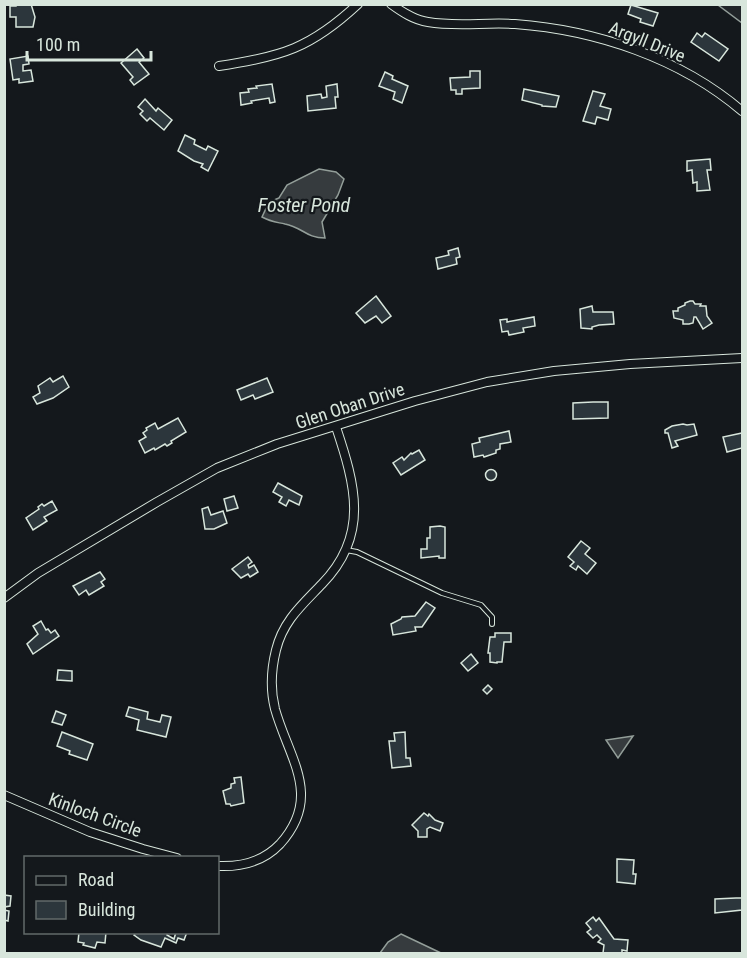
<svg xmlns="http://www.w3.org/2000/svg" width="747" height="958" viewBox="0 0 747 958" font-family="'Roboto Condensed',sans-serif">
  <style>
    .green { fill: #202428; stroke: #939e99; stroke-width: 1.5 }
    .water { fill: #363b3e; stroke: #939e99; stroke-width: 1.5 }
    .building { fill: #2c363c; stroke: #d8e6dc; stroke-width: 1.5 }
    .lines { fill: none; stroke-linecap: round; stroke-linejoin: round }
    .service-casing { stroke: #d8e6dc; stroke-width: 6 }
    .minor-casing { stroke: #d8e6dc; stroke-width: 10 }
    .service { stroke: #14181c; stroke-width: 4 }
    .minor { stroke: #14181c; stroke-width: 8 }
    .labels { text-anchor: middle; stroke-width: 4.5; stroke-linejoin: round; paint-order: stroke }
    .street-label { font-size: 18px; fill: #d8e6dc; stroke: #14181c }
    .water-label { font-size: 20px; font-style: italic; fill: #d8e6dc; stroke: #14181c }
  </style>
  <rect width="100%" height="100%" fill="#14181c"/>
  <path class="green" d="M718 5H742V23Z"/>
  <g class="water">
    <path d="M319 169 336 172 344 179 338 195 322 222 325 238C306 238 302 227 285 224 276 222 271 222 262 217L269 202 279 198 287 185Z"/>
    <path d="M633 736 618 758 606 740Z"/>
    <path d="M401 934 441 953H380L388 942Z"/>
  </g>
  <g class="building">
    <path d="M16 4H31L35 17 33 27H16V17H10V6H16Z"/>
    <path d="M631 5 658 13 653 26 640 22 641 19 628 14Z"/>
    <path d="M697 33 702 37 705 33 728 49 719 61 691 42Z"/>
    <path d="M137 49 144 58 139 62 149 74 134 85 130 80 133 77 121 63Z"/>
    <path d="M28 56 29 64 23 65V71L31 70 33 81 19 83V79L13 80 10 59Z"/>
    <path d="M470 71H480V88L462 89V94H456V90H451L450 78 470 77Z"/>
    <path d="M385 72 393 76 392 79 408 86 402 103 393 99 395 92 379 86Z"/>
    <path d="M272 84 275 102 270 103 269 98 251 101 252 103 241 105 240 93 249 92 248 89 257 88 256 86Z"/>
    <path d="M337 84 338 97H335L336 108 308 111 307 96 321 94 322 98 327 97 326 86Z"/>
    <path d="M524 89 559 96 556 107 542 106V105L522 100Z"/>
    <path d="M593 91 605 94 600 106 611 109 608 120 597 117 595 124 583 121Z"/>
    <path d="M145 99 156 111 158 108 172 120 164 130 150 118 147 121 140 114 143 111 138 107Z"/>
    <path d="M185 135 195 140 194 144 206 150 208 146 218 151 208 171 201 167 203 164 194 161 178 151Z"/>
    <path d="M710 159 711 170H707L710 190 697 191V182L693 183 692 170 687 171V161Z"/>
    <path d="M458 248 460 257 456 258 457 264 438 269 436 258 449 255 448 251Z"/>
    <path d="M376 296 391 316 382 323 376 316 365 323 356 313Z"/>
    <path d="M690 301H693L695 304H701L700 306H706L707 316 712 323 703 329 696 317H694L693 323 689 324H683V320L674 318 673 311H678V308L685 305V303Z"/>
    <path d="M592 306 593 312H613L614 324 599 325 592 327V329L581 328 580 309Z"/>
    <path d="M534 317 535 326 523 328 524 332 509 335 508 331 502 332 500 320 507 319V322Z"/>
    <path d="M63 376 69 387 53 398 37 404 33 397 40 393 38 386 50 378 53 382Z"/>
    <path d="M267 378 273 392 255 399 253 395 241 400 237 390Z"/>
    <path d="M593 402H608V418L573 419V403Z"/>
    <path d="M178 418 186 432 171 441 172 443 167 446 165 444 155 450 154 448 145 453 139 441 146 437 143 433 147 430 146 428 155 423 158 429Z"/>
    <path d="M683 424 687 425 694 424 697 435 675 441 678 446 672 448 668 433H665V430L672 426Z"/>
    <path d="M509 431 511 442 500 444V449L496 450V453L484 457 483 455 474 457 472 444 480 442 479 438Z"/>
    <path d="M742 433V448L727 452 723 437Z"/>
    <path d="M419 450 425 460 401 475 393 463 402 457 404 460 411 453 412 454Z"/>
    <circle cx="491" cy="475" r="5.5"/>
    <path d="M278 483 302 496 299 505 289 500 286 506 279 502 282 497 273 492Z"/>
    <path d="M234 496 238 508 227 511 224 499Z"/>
    <path d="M52 501 57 510 44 517 47 521 33 530 26 518 39 509 38 507 42 504 44 506Z"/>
    <path d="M208 507 211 515 223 511 227 523 214 529H205L202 509Z"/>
    <path d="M440 526 445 527V558H439V556L421 558V549H427V538H430V527Z"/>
    <path d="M581 541 590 548 585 554 596 563 587 574 578 566 576 570 570 566 574 562 568 557Z"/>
    <path d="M248 557 252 562 248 565 249 568 254 565 258 572 250 577 248 574 241 578 232 569Z"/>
    <path d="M100 572 105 579 101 582 104 586 89 595 86 590 79 595 73 586Z"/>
    <path d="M426 602 435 608 422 627H415L416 631 393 635 391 624 401 619 402 617 415 616Z"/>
    <path d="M41 621 46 630 48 629 51 633 55 630 59 636 33 654 27 644 38 634 33 626Z"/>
    <path d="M495 633H511V642H504L502 662H497V663L490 662V653H488L490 637H495Z"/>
    <path d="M471 654 478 663 468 671 461 663Z"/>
    <path d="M58 670 72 671V681L57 680Z"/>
    <path d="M488 685 492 689 487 694 483 690Z"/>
    <path d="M129 707 148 712 147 719 160 722 162 715 171 717 166 737 137 730 139 720 126 716Z"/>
    <path d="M56 711 66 715 62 725 52 722Z"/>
    <path d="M62 732 93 744 87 760 69 754 70 751 57 746Z"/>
    <path d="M405 732 406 758H410L411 766 392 768 389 741H395L394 733Z"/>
    <path d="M241 777 244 803 231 806 230 804H226L223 791 231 788V784L235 783 234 778Z"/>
    <path d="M424 813 428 816 429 814 435 820 443 823 440 831 430 827 427 829V837H418V831L412 825Z"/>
    <path d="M617 859 634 860 633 874H636L635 884 617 882Z"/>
    <path d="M4 895 11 896 10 906 4 907Z"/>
    <path d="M736 898H742V910L715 913V899Z"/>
    <path d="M4 910 9 911 8 921 4 920Z"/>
    <path d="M593 917 596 921 599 918 614 939 628 940 627 951 622 950V954L603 953 604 945 598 942 601 939 597 935 593 938 587 932 591 929 586 923Z"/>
    <path d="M79 932H106L105 943 97 942 95 948 83 945 84 943 78 942Z"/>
    <path d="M136 932H167V935L174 939 176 932H187L184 940 178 938 176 943 165 938 161 947 141 940 134 935Z"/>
  </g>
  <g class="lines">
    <defs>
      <path id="service" d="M346 550 357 552 442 593 481 605 492 617V624"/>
      <g id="minor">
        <path d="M391 4C402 12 414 20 428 22 456 27 486 22 515 24 596 30 680 58 742 111"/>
        <path d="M219 66C281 57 311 48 358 4"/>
        <path d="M4 598 38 573 157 502 217 468 277 444 415 401 487 382 554 371 630 364 742 358"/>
        <path d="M4 795 90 832 143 849 177 858"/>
        <path d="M218 866C241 867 263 862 280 844 323 796 289 759 275 709 270 689 271 670 276 650 283 621 302 605 322 584 370 535 355 484 336 427"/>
      </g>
    </defs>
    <use href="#service" class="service-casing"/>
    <use href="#minor" class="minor-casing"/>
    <use href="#service" class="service"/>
    <use href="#minor" class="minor"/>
  </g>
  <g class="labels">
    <g class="street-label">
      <text transform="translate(647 42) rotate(22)" y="6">Argyll Drive</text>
      <text transform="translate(350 406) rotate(-18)" y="6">Glen Oban Drive</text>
      <text transform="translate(95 815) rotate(20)" y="6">Kinloch Circle</text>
    </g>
    <g class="water-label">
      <text x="304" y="212">Foster Pond</text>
    </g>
  </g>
  <rect width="747" height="958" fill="none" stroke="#d8e6dc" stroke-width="12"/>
  <rect x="24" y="856" width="195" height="78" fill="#14181c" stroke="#626a69" stroke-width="1.5"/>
  <rect x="36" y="876" width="30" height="9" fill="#14181c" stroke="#626a69" stroke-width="1.5"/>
  <text x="78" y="886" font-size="18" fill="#d8e6dc">Road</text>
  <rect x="36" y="901" width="30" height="18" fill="#2c363c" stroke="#626a69" stroke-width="1.5"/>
  <text x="78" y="916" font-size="18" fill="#d8e6dc">Building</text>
  <path d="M27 51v9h124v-9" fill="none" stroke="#d8e6dc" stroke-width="3"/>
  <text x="36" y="51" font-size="18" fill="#d8e6dc" stroke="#14181c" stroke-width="4.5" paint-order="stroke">100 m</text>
</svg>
